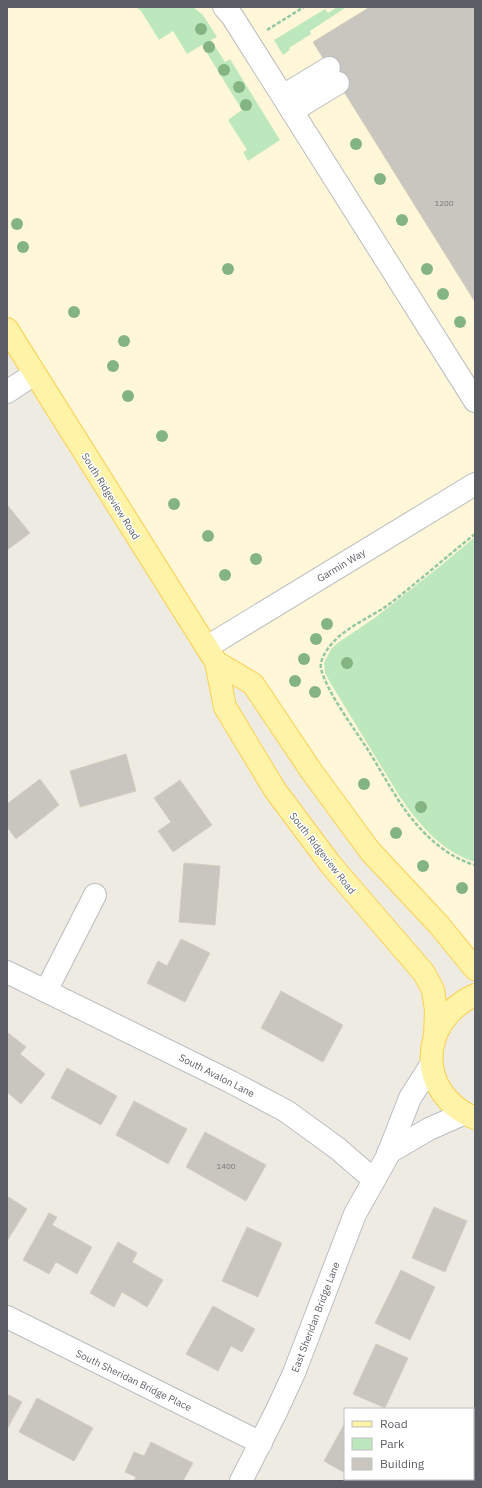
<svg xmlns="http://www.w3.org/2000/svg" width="482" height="1488" viewBox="0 0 482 1488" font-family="'IBM Plex Sans',sans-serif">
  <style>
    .commercial { fill: #fff7d7 }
    .green { fill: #bde8be }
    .building { fill: #c9c6bf; stroke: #d4cec0 }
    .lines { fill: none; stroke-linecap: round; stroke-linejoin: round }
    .minor-casing { stroke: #babcc2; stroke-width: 24 }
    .major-casing { stroke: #fbd04f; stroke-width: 24 }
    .path { stroke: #94c7a4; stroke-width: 2.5; stroke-dasharray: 4 2; stroke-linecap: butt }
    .minor { stroke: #fff; stroke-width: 22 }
    .major { stroke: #fff3a7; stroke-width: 22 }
    .tree { fill: #85b483 }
    .labels { text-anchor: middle; stroke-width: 3; stroke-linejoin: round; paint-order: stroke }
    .number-label { font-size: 8px; fill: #76787b }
    .street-label { font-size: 10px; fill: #5a5e64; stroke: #fff }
  </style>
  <rect width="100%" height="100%" fill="#eeece2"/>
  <path class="commercial" d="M7 7H475V969L253 684 216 662 7 329Z"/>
  <g class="green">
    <path d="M136 7H193L203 15 217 37 211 40 225 62 230 59 280 140 248 161 243 152 247 150 228 120 242 110 202 45 187 54 173 31 159 40 141 11Z"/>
    <path d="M337 7 345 8 310 31 311 34 289 48 290 50 283 55 274 40 325 9 328 13Z"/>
    <path d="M475 537V862C442 852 419 824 400 797L331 684 325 673 324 663 331 649 339 642 376 617 439 567Z"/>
  </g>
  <g class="building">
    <path d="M370 7H475V302L313 42Z"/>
    <path d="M8 506 30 533 7 550V507Z"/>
    <path d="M126 754 136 791 80 807 70 771Z"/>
    <path d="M40 779 59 805 16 839 7 827V804Z"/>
    <path d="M180 780 212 825 173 852 158 831 171 822 154 798Z"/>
    <path d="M184 863 220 866 215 925 179 922Z"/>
    <path d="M181 939 210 953 185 1002 147 983 158 961 167 966Z"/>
    <path d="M281 991 343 1025 323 1062 261 1028Z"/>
    <path d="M7 1032 26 1047 20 1054 45 1074 21 1104 7 1092Z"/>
    <path d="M67 1068 117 1096 101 1125 51 1098Z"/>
    <path d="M134 1101 187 1129 168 1164 116 1135Z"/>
    <path d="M205 1132 266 1165 246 1201 186 1167Z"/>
    <path d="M7 1196 27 1209 7 1241Z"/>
    <path d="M434 1207 467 1221 445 1272 412 1258Z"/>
    <path d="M49 1213 57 1217 52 1225 92 1247 77 1274 56 1262 49 1274 23 1260Z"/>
    <path d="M247 1227 282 1243 258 1297 222 1281Z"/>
    <path d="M118 1242 137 1253 132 1262 163 1280 147 1307 122 1292 114 1307 90 1293Z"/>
    <path d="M401 1270 435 1287 410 1340 375 1323Z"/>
    <path d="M213 1306 255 1329 242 1352 231 1346 218 1371 186 1354Z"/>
    <path d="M376 1344 408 1358 385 1408 353 1394Z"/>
    <path d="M7 1394 22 1402 7 1429Z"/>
    <path d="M37 1398 93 1428 74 1461 19 1432Z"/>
    <path d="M345 1423V1473L324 1461Z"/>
    <path d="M151 1442 193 1463 183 1481H134L136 1477 125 1472 134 1452 144 1456Z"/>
  </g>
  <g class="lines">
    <defs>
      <g id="minor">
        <path d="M224 7 232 16 475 401"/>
        <path d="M283 96 329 68"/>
        <path d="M292 111 338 83"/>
        <path d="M7 392 34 374"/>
        <path d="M207 647 475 484"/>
        <path d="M7 972 231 1082 286 1111 337 1148 374 1180"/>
        <path d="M46 991 95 895"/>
        <path d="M388 1153 429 1129 463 1114"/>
        <path d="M7 1317 261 1443"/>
        <path d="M241 1481 276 1412 294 1373 355 1214 387 1157 410 1098 431 1065"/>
      </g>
      <g id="major">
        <path d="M7 329 216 662 225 707 275 790 331 865 424 973 433 990 436 1010 435 1035"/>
        <path d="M216 662 253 684 312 772 370 851 439 925 475 969"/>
        <path d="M475 995C418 1021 416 1094 475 1118"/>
      </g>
    </defs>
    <use href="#minor" class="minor-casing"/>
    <use href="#major" class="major-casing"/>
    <g class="path">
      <path d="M267 30 304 7"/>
      <path d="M475 534C446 557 418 582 388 605 367 620 337 630 324 655 322 658 320 665 321 669 328 694 354 728 368 750 384 775 398 804 418 826 433 843 453 859 475 865"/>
    </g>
    <use href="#minor" class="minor"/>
    <use href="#major" class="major"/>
  </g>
  <g class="tree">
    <circle cx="201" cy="29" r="6"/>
    <circle cx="209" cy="47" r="6"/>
    <circle cx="224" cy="70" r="6"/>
    <circle cx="239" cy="87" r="6"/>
    <circle cx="246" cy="105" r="6"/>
    <circle cx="356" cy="144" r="6"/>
    <circle cx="380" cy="179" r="6"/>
    <circle cx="402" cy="220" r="6"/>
    <circle cx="17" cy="224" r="6"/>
    <circle cx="23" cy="247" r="6"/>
    <circle cx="228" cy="269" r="6"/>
    <circle cx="427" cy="269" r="6"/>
    <circle cx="443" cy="294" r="6"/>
    <circle cx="74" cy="312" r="6"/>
    <circle cx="460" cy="322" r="6"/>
    <circle cx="124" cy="341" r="6"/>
    <circle cx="113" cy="366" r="6"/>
    <circle cx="128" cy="396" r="6"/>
    <circle cx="162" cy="436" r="6"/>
    <circle cx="174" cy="504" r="6"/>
    <circle cx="208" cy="536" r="6"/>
    <circle cx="256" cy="559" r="6"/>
    <circle cx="225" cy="575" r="6"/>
    <circle cx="327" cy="624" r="6"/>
    <circle cx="316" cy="639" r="6"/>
    <circle cx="304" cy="659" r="6"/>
    <circle cx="347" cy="663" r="6"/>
    <circle cx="295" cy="681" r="6"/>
    <circle cx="315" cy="692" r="6"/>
    <circle cx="364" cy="784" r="6"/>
    <circle cx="421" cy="807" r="6"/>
    <circle cx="396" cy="833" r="6"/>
    <circle cx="423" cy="866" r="6"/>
    <circle cx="462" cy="888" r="6"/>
  </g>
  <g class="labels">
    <g class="number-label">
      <text x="444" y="206">1200</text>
      <text x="226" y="1169">1400</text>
    </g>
    <g class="street-label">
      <text transform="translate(111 496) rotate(58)" y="4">South Ridgeview Road</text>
      <text transform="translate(341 565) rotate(-31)" y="4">Garmin Way</text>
      <text transform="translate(323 853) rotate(52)" y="4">South Ridgeview Road</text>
      <text transform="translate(217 1075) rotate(27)" y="4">South Avalon Lane</text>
      <text transform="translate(315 1317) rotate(-69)" y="4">East Sheridan Bridge Lane</text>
      <text transform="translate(134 1380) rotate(26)" y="4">South Sheridan Bridge Place</text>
    </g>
  </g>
  <rect width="482" height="1488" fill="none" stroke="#5a5e64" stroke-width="16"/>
  <rect x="344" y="1408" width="130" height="72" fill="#ffffff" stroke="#bdbfc1"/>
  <rect x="352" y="1421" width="20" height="6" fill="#fff3a7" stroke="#bdbfc1"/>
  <text x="380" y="1428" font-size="12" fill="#5a5e64">Road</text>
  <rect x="352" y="1438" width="20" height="12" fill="#bde8be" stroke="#bdbfc1"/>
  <text x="380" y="1448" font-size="12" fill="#5a5e64">Park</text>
  <rect x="352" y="1458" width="20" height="12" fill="#c9c6bf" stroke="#bdbfc1"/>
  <text x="380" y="1468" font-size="12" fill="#5a5e64">Building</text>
</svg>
